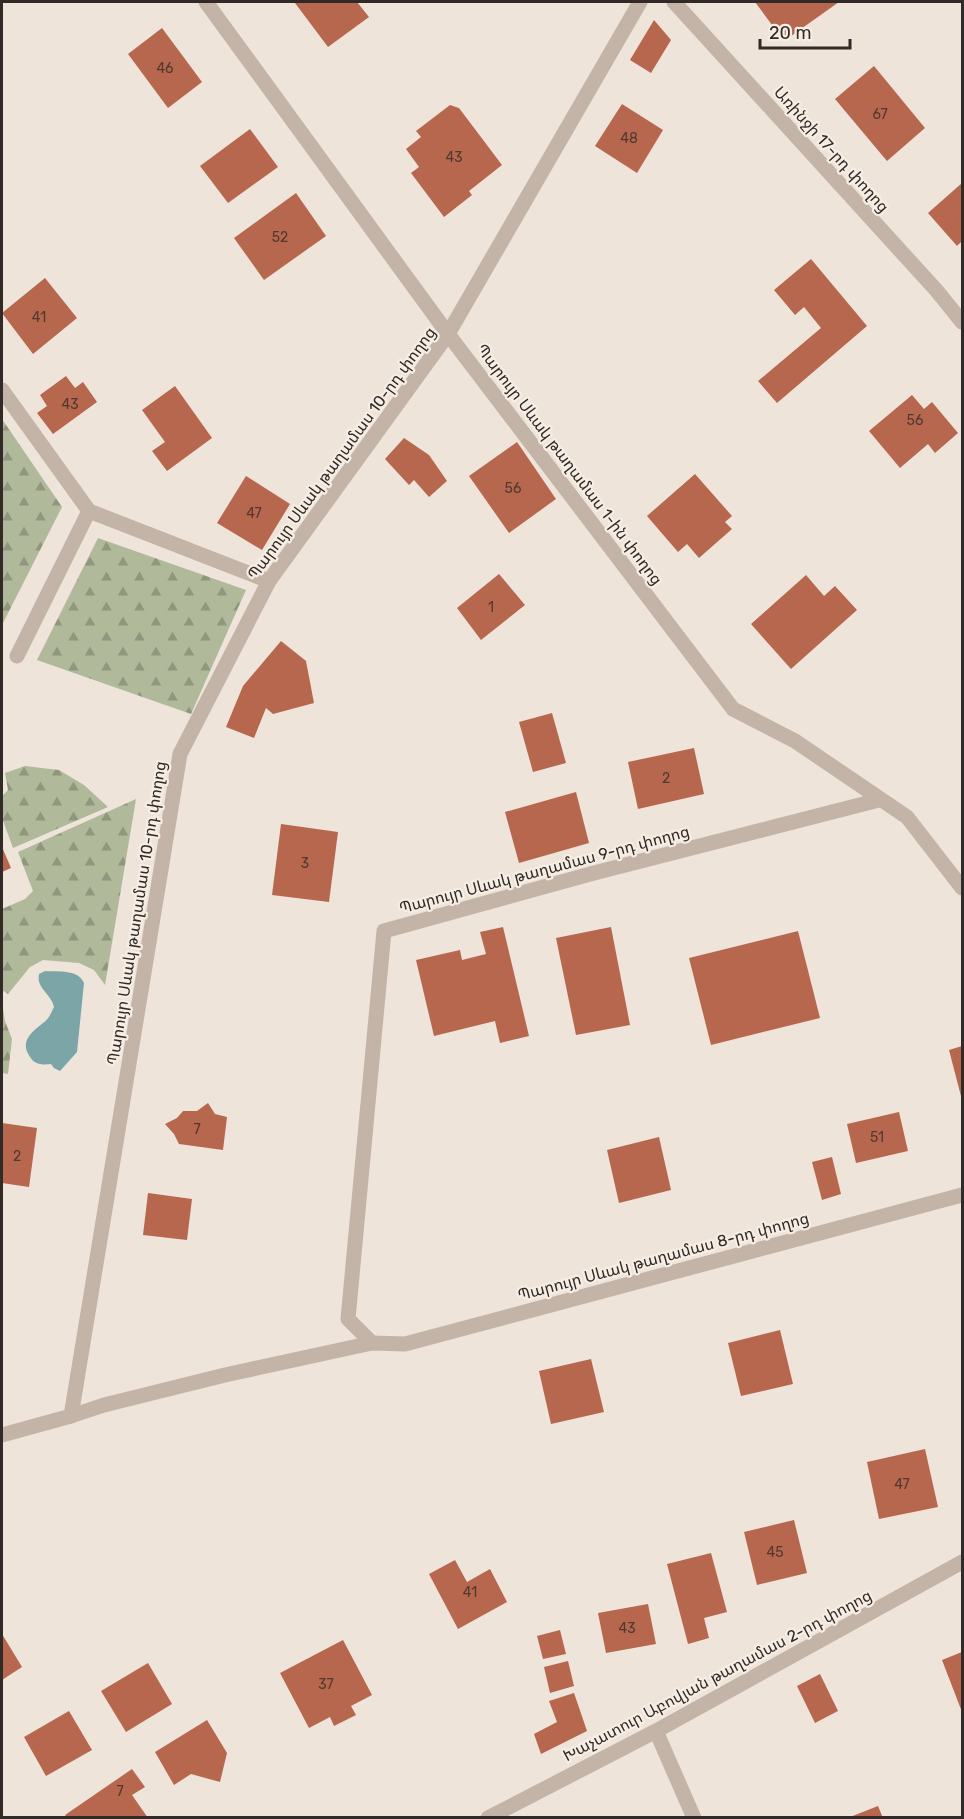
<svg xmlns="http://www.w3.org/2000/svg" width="964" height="1819" viewBox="0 0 964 1819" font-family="Rubik,'Noto Sans Armenian',sans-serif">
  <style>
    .forest { fill: url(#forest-firs) }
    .water { fill: #7ca5a7 }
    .building { fill: #b7674e }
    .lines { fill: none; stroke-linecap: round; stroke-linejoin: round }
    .service { stroke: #c4b4a7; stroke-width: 15 }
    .minor { stroke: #c4b4a7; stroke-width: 15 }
    .labels { text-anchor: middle; stroke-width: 4.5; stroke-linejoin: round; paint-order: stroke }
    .number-label { font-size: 14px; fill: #523930 }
    .street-label { font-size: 16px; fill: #312a26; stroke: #f6eee5 }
  </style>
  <defs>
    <pattern id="forest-firs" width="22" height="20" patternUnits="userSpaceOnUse" patternTransform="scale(1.5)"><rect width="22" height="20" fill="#b0ba9b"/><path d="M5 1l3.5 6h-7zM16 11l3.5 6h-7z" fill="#90977e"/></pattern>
  </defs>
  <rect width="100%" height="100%" fill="#eee4d9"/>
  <g class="forest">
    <path d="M2 419 62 507 2 625Z"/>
    <path d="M98 538 246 590 191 714 37 660Z"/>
    <path d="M25 766 59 770 84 785 108 807 13 848 2 818V796L8 790 5 773Z"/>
    <path d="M136 799 105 985 94 970 79 963 43 960 30 967 8 994 2 990V909L25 899 33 891 18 852Z"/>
    <path d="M2 1002 5 1021 12 1039 8 1074 2 1073Z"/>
  </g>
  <path class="water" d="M45 971C59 972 78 969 84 983L77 1052 60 1071 54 1068 51 1064C43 1065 35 1065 30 1057 19 1041 32 1032 43 1023 49 1019 51 1013 54 1007 51 993 36 989 39 974Z"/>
  <g class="building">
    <path d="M297 2H357L369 17 328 47 295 3Z"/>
    <path d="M755 2H839L784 41Z"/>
    <path d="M654 20 671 40 651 73 630 60Z"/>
    <path d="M162 28 202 82 168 108 128 54Z"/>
    <path d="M874 66 925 128 887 161 835 99Z"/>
    <path d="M622 104 663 130 637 173 595 146Z"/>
    <path d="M450 105 459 108 502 165 469 191 472 195 444 217 411 173 419 167 406 149 421 137 416 131Z"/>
    <path d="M250 129 278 167 228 203 200 166Z"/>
    <path d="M962 183V241L957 246 928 213Z"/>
    <path d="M296 193 326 236 264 280 234 238Z"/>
    <path d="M811 259 867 326 777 403 758 381 821 328 804 307 795 315 774 290Z"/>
    <path d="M45 278 77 318 33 354 2 313Z"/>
    <path d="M66 376 75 388 83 382 97 402 53 434 37 413 47 406 40 395Z"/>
    <path d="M175 386 212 438 167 471 152 451 165 442 142 410Z"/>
    <path d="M912 395 924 409 932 402 958 433 935 453 928 444 900 468 869 431Z"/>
    <path d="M404 438 429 455 447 481 429 497 414 480 409 485 385 459Z"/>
    <path d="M517 442 556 499 509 533 469 476Z"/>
    <path d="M695 474 732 516 725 522 732 529 699 558 687 544 678 552 647 516Z"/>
    <path d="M246 476 290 504 262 550 217 523Z"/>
    <path d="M499 574 525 605 481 640 457 608Z"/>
    <path d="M806 575 824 596 835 586 857 610 791 669 751 624Z"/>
    <path d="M281 641 306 661 314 703 273 714 266 708 254 738 226 727 243 686Z"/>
    <path d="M552 713 566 763 533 772 519 722Z"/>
    <path d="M694 748 704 794 638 809 628 762Z"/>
    <path d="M576 792 589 843 519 863 505 812Z"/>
    <path d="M281 824 338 832 329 902 272 895Z"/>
    <path d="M2 847 11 868 2 872Z"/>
    <path d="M503 927 529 1036 500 1043 495 1021 434 1036 416 960 460 950 462 960 486 954 480 932Z"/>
    <path d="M611 927 630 1025 576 1035 556 938Z"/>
    <path d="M798 931 820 1018 711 1045 689 958Z"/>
    <path d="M962 1046V1100L949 1050Z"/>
    <path d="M208 1103 215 1114 227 1117 223 1150 179 1144 174 1134 165 1124 177 1118 183 1111H197Z"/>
    <path d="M899 1112 908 1151 856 1163 847 1124Z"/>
    <path d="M2 1123 37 1128 29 1187 2 1183Z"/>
    <path d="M659 1137 671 1190 619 1203 607 1150Z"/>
    <path d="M832 1157 841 1194 822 1200 812 1162Z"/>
    <path d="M148 1193 192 1199 187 1240 143 1235Z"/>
    <path d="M780 1330 793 1384 741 1396 728 1343Z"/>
    <path d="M591 1359 604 1412 551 1424 539 1371Z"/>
    <path d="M925 1449 938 1507 879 1519 867 1462Z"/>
    <path d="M794 1520 807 1573 757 1585 744 1532Z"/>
    <path d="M711 1553 727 1612 704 1618 709 1638 688 1644 667 1564Z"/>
    <path d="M455 1560 467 1582 490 1569 507 1602 458 1629 429 1574Z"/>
    <path d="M648 1604 656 1644 606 1653 598 1613Z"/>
    <path d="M560 1630 566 1654 543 1659 537 1636Z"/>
    <path d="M2 1634 22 1667 2 1680Z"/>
    <path d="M343 1640 372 1695 351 1706 356 1715 334 1726 330 1717 309 1728 280 1673Z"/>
    <path d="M962 1652V1712L942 1660Z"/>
    <path d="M568 1661 574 1686 550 1693 544 1667Z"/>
    <path d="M148 1663 172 1704 126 1732 101 1691Z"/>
    <path d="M820 1674 838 1711 815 1723 797 1686Z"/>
    <path d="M574 1693 587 1731 541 1754 534 1734 557 1722 549 1701Z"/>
    <path d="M69 1711 92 1750 46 1776 24 1737Z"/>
    <path d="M207 1720 227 1753 220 1782 191 1774 174 1785 155 1752Z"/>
    <path d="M132 1769 145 1787 132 1795 148 1818H67L65 1815Z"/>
    <path d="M878 1806 883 1818H850V1817Z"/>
  </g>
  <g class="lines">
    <path class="service" d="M17 656 89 511"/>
    <g class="minor">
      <path d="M206 2 448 334 733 709 795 741 907 817 962 888"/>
      <path d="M674 2 937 291 962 322"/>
      <path d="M2 390 89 511 269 581"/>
      <path d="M372 1343 348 1319 384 931 594 873 879 800"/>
      <path d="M71 1416 180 754 269 581 448 334 640 2"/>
      <path d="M2 1435 71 1416 104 1405 225 1375 372 1343 405 1344 962 1195"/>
      <path d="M656 1731 694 1818"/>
      <path d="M488 1818 656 1731 962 1562"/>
    </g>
  </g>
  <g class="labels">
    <g class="number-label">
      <text x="165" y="73">46</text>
      <text x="880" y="119">67</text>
      <text x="629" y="143">48</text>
      <text x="454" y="162">43</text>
      <text x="280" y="242">52</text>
      <text x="39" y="322">41</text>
      <text x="70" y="409">43</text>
      <text x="915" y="425">56</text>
      <text x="513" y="493">56</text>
      <text x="254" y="518">47</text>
      <text x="491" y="612">1</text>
      <text x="666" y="783">2</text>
      <text x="305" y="868">3</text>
      <text x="197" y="1134">7</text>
      <text x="877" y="1142">51</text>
      <text x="17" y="1161">2</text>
      <text x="902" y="1489">47</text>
      <text x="775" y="1557">45</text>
      <text x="470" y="1597">41</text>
      <text x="627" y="1633">43</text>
      <text x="326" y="1689">37</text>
      <text x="120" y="1796">7</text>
    </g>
    <g class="street-label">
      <text transform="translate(832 149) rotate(48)" y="6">Առինջի 17-րդ փողոց</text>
      <text transform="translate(341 453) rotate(-54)" y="6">Պարույր Սևակ թաղամաս 10-րդ փողոց</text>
      <text transform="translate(570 464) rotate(53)" y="6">Պարույր Սևակ թաղամաս 1-ին փողոց</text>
      <text transform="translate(544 869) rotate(-15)" y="6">Պարույր Սևակ թաղամաս 9-րդ փողոց</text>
      <text transform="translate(136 913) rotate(-81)" y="6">Պարույր Սևակ թաղամաս 10-րդ փողոց</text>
      <text transform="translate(663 1256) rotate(-15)" y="6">Պարույր Սևակ թաղամաս 8-րդ փողոց</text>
      <text transform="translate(717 1675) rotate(-28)" y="6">Խաչատուր Աբովյան թաղամաս 2-րդ փողոց</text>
    </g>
  </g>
  <rect width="964" height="1819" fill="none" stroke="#312a26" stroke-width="6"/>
  <path d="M760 39v9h90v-9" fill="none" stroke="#312a26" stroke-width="3"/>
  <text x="769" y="39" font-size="18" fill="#312a26" stroke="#f6eee5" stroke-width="4.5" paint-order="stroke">20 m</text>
</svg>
